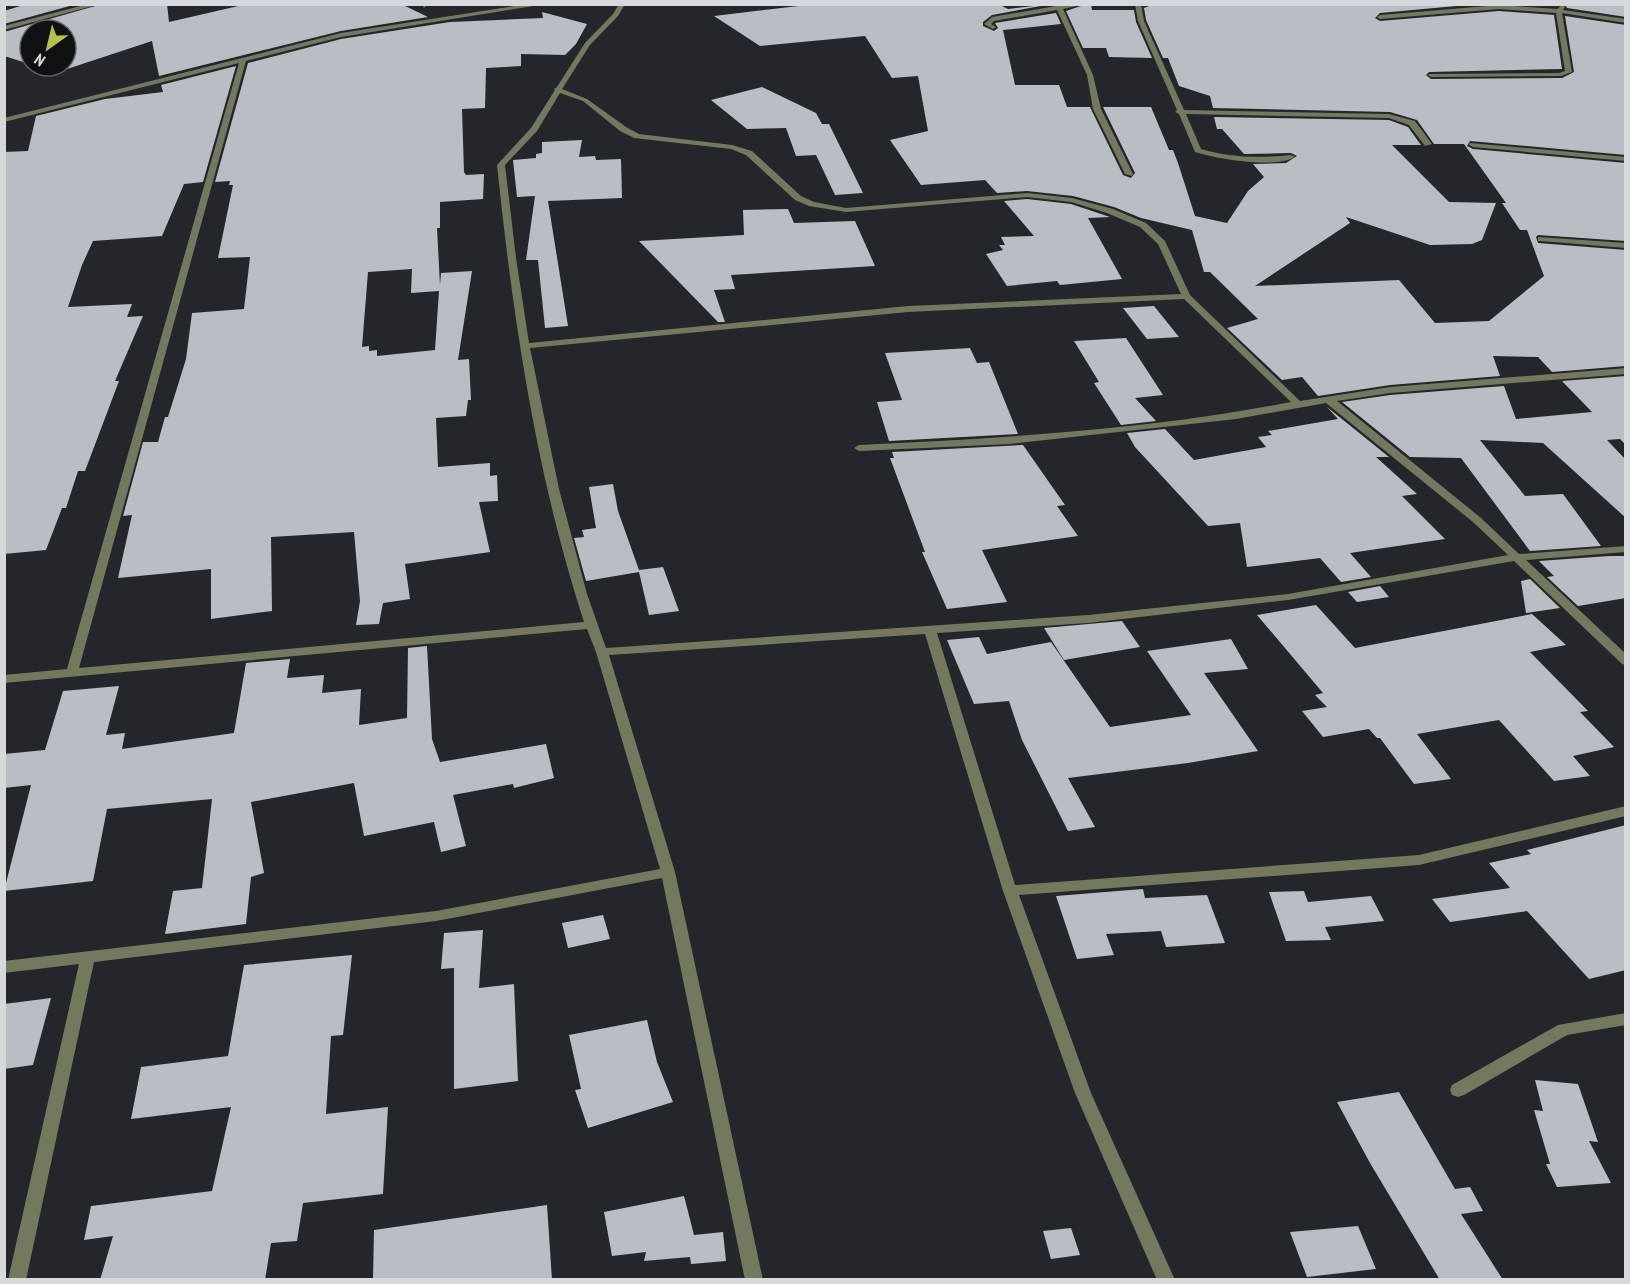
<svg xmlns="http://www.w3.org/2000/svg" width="1630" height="1284" viewBox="0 0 1630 1284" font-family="'PT Sans Narrow',sans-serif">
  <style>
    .building { fill: #b9bec4; fill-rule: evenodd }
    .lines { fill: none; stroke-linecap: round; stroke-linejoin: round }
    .lane { fill: #74785d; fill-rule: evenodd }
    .street { fill: #74785d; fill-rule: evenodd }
  </style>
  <rect width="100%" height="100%" fill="#23272c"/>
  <g class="building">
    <path d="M27 4H77L4 24V11Z"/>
    <path d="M102 4H167L169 22 247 4H401L428 17 341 31 159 76 152 41 58 72 38 66H66V30H30V64L4 56V32Z"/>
    <path d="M816 4H998L1008 9 1052 4 992 15 983 22V26L994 31 998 28 995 23 1056 13 1061 24 1003 30 1015 85H1059L1067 107H1090L1123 175 1131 178 1135 173 1103 107H1151L1169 150H1173L1178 163 1195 216 1227 223 1248 191 1264 177 1253 164 1286 163 1297 156 1291 153 1244 154 1222 129H1217L1214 117 1389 120 1408 127 1421 145H1392L1449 202 1496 203 1482 240 1472 244 1430 245 1346 217 1350 223 1255 286 1399 280 1435 323 1489 321 1544 276 1527 230H1520L1502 203H1506L1464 144H1434L1417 120 1390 112 1213 108 1210 96 1179 86 1168 58H1163L1146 20 1144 8 1154 4H1478L1380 13 1375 18 1380 21 1499 11 1554 15 1562 69 1429 72 1426 75 1431 79 1562 78 1574 72 1565 16 1626 25V155L1470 141 1467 146 1473 149 1626 163V241L1538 235 1536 237 1538 243 1626 250V366L1552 372 1538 357 1493 356 1500 376 1390 385 1318 396 1302 377 1282 380 1227 328 1258 319 1210 272H1204L1192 230 1141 218 1114 207 1073 196 1027 191 997 193 985 180 921 185 890 140 928 131 918 76 892 78 865 36 760 46 714 16Z"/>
    <path d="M1087 4H1091L1092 10H1134L1136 22 1152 58 1109 57 1106 48H1083L1066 11Z"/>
    <path d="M1565 4H1626V17L1567 8Z"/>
    <path d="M542 12 587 24 576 44 565 55 521 54V66L486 68 485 108 462 109 464 172 466 175 484 174 483 199 440 202V228H437L440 285 441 273 472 271 458 360 469 359 471 400H468L466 416 436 418 438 467 490 463V476L497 475 498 501 479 502 490 552 405 564 410 599 383 603 379 624 356 625 360 601 354 532 271 537 272 611 211 619V569L118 578 132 515 123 516 143 442H158L165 417H168L186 359 192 313 244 309 250 257 218 258 233 185H229L230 181 215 182 248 63 341 39 450 22 543 18ZM412 269 411 293 439 291 435 350 377 356V350L369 351V346L362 347 368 272Z"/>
    <path d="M236 66 203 182 184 184 162 236 93 241 82 265 68 307 132 304 127 317 143 316 115 381H119L85 471H78L66 508H62L46 550 4 554V152L28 151 36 116 105 99 163 92 161 85Z"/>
    <path d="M762 87 816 113 822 124H829L863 193 835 195 816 155 796 156 786 128 747 129 711 100Z"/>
    <path d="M582 140 579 157 595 156 596 160 621 159 622 198 548 201 568 326 545 328 538 260H526L535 196 517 197 513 160 536 158V154L542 153V142Z"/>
    <path d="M1027 199 1071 204 1110 217 1088 218 1122 279 1060 285 1057 281 1007 286 986 254 1003 250 999 245H1005L1001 237 1034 236 1004 201Z"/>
    <path d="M788 209 794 223 855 221 875 266 731 275 735 289 714 290 725 322H718L639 241 744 235 743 210Z"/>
    <path d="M1154 306 1179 337 1147 339 1123 308Z"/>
    <path d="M1126 338 1163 395 1135 398 1156 421 1121 425 1094 383 1099 382 1074 341Z"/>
    <path d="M970 348 977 363 989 362 1018 434 889 441 877 402 902 400 885 353Z"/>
    <path d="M1626 376V445L1620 439 1607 440 1626 460V518L1543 443 1480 440 1525 496 1563 494 1601 546 1530 551 1461 458 1410 457 1342 402 1390 395 1504 386 1516 419 1592 412 1562 381Z"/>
    <path d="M1327 407 1389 457H1376L1417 494 1402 496 1445 539 1350 553 1371 577 1341 582 1320 558 1247 567 1240 523 1208 526 1135 447 1127 433 1165 429 1194 460 1266 447 1258 437 1272 435 1268 431 1338 419Z"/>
    <path d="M1023 445 1065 505 1057 506 1078 536 982 550 1007 602 947 609 922 552H925L890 458H894L892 452Z"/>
    <path d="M613 484 618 511 639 570 663 567 679 611 649 615 639 572 586 581 574 538 584 537 582 530 596 528 589 487Z"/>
    <path d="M1609 556H1626V598L1578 606 1547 577 1554 576 1539 561Z"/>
    <path d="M1530 579 1560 608 1526 613 1521 581Z"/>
    <path d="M1380 586 1389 597 1357 602 1348 592Z"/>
    <path d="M1316 605 1355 648 1532 614 1566 645 1530 652 1588 711 1580 712 1614 747 1573 756 1590 776 1554 781 1499 720 1417 734 1451 779 1414 784 1380 738H1377L1369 729 1323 737 1302 711 1327 707 1315 695 1323 693 1257 615Z"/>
    <path d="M1122 621 1140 647 1064 660 1044 628Z"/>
    <path d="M979 637 987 654 1051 642 1110 727 1191 715 1147 651 1231 639 1248 669 1204 673 1258 751 1188 763 1068 778 1095 827 1068 831 1022 740 1009 701 974 704 947 640Z"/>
    <path d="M427 646 432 739 440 762 546 744 554 778 514 788 513 784 453 795 466 846 441 852 434 822 364 836 354 783 251 802 264 873 251 877 246 924 165 934 173 891 202 888 212 799 107 809 93 881 4 891 31 785 4 788V754L45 750 63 691 119 686 106 735 125 733 122 749 234 733 246 663 290 659 287 678 324 675 322 693 361 689 359 725 407 718 408 648Z"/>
    <path d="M1626 825V970L1589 979 1527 911 1450 922 1432 899 1510 888 1489 863 1531 854 1527 850Z"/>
    <path d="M1143 889 1145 898 1207 895 1225 943 1166 947 1161 931 1106 934 1114 955 1077 959 1056 896Z"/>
    <path d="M1304 891 1308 902 1371 896 1384 921 1325 927 1331 940 1286 941 1269 892Z"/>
    <path d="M603 915 610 939 568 948 562 923Z"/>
    <path d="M483 930 479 988 514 984 518 1081 454 1089V968L441 969 444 933Z"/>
    <path d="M352 955 343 1035 331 1036 326 1114 388 1107 383 1194 303 1203 297 1241 271 1243 265 1280H100L113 1236 84 1240 91 1206 212 1191 231 1107 131 1119 141 1067 228 1056 244 965Z"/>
    <path d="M51 998 33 1065 4 1069V1004Z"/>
    <path d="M647 1020 657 1062 673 1102 588 1128 575 1090 581 1089 569 1035Z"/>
    <path d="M1535 1080 1578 1084 1598 1142 1589 1141 1611 1183 1557 1187 1546 1164H1550L1534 1110 1543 1111Z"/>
    <path d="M1399 1092 1455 1189 1470 1187 1483 1211 1461 1214 1503 1280H1440L1370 1163 1337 1102Z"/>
    <path d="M684 1196 694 1235 723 1232 726 1261 691 1264 690 1257 644 1261 646 1252 612 1256 604 1212Z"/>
    <path d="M547 1205 552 1280H373L374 1230Z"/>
    <path d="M1358 1226 1376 1269 1307 1277 1290 1232Z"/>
    <path d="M1071 1228 1080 1255 1051 1259 1043 1231Z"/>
  </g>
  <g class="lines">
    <g class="lane">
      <path d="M422 4H428L424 8Z"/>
      <path d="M1068 4H1085L1063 9 1093 75 1101 109 1133 174 1132 176 1125 174 1093 109 1087 75 1057 10 994 21 991 24 996 27 993 29 984 24 992 17Z"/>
      <path d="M1135 4H1141L1144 21 1184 110 1389 114 1415 121 1432 144 1425 146 1409 125 1389 118 1186 114 1201 149C1231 158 1260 158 1291 155L1295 157C1274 169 1218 159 1195 152L1179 114 1175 112 1177 110 1138 21Z"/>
    </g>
    <g class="street">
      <path d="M88 4H100L4 30V26Z"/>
      <path d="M528 4H546L341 37 246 61 79 668 584 622C536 475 513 319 497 165L531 128 555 90 554 89 557 87 585 43 613 14 619 4H625L618 16 590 45 562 89 587 99 626 127 639 134 732 145 752 151 801 196 814 202 846 208 1027 193 1072 198 1113 209 1146 223 1165 241 1190 295 1300 401 1390 387 1626 368V374L1390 393 1337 401 1481 518 1519 554 1626 546V552L1526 560 1626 654V665L1622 664 1514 561 1288 600 1088 623 937 633 1015 885 1419 855 1626 806V816L1419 865 1019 895 1091 1093 1175 1280H1157L1075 1093 1003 891 925 634 609 655 675 872 763 1280H745L662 878 436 921 94 962 26 1280H8L79 964 4 973V961L436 911 660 869 596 652 587 629 4 683V675L67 669 239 63 4 122V118L341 33ZM560 93 583 101 620 131 634 138 731 149 746 155 795 200 809 206 846 212 1027 197 1071 202 1107 213 1140 227 1158 244 1181 294 908 306 529 343 516 258 505 165 537 131ZM1184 299 1291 402C1149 430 1003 438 859 445L854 448 859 451 1010 444 1236 419 1326 403 1473 522 1508 555 1288 594 1088 615 606 648 587 594 559 489 530 348 908 312Z"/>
      <path d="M1499 5 1557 9 1562 5 1565 7 1563 10 1626 19V23L1562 13 1572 72 1561 76 1431 77 1428 75 1429 74 1559 73 1565 71 1556 13 1499 9 1380 19 1377 17 1380 15Z"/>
      <path d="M1470 143 1626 157V161L1473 147 1469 145Z"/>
      <path d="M1538 237 1626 243V248L1541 241H1538Z"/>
      <path d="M1626 1013V1025L1567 1035 1464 1095 1458 1097 1452 1095 1450 1090 1452 1085 1558 1025Z"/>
    </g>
  </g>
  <rect width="1630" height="1284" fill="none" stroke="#d6d9dc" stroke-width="12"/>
  <g transform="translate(48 48) rotate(214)"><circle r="28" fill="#0e1012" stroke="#5e6063" stroke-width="1.5"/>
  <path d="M0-4.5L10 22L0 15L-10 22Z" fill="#b4c24a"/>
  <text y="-9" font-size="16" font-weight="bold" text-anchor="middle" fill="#d6d9dc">N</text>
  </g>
</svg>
